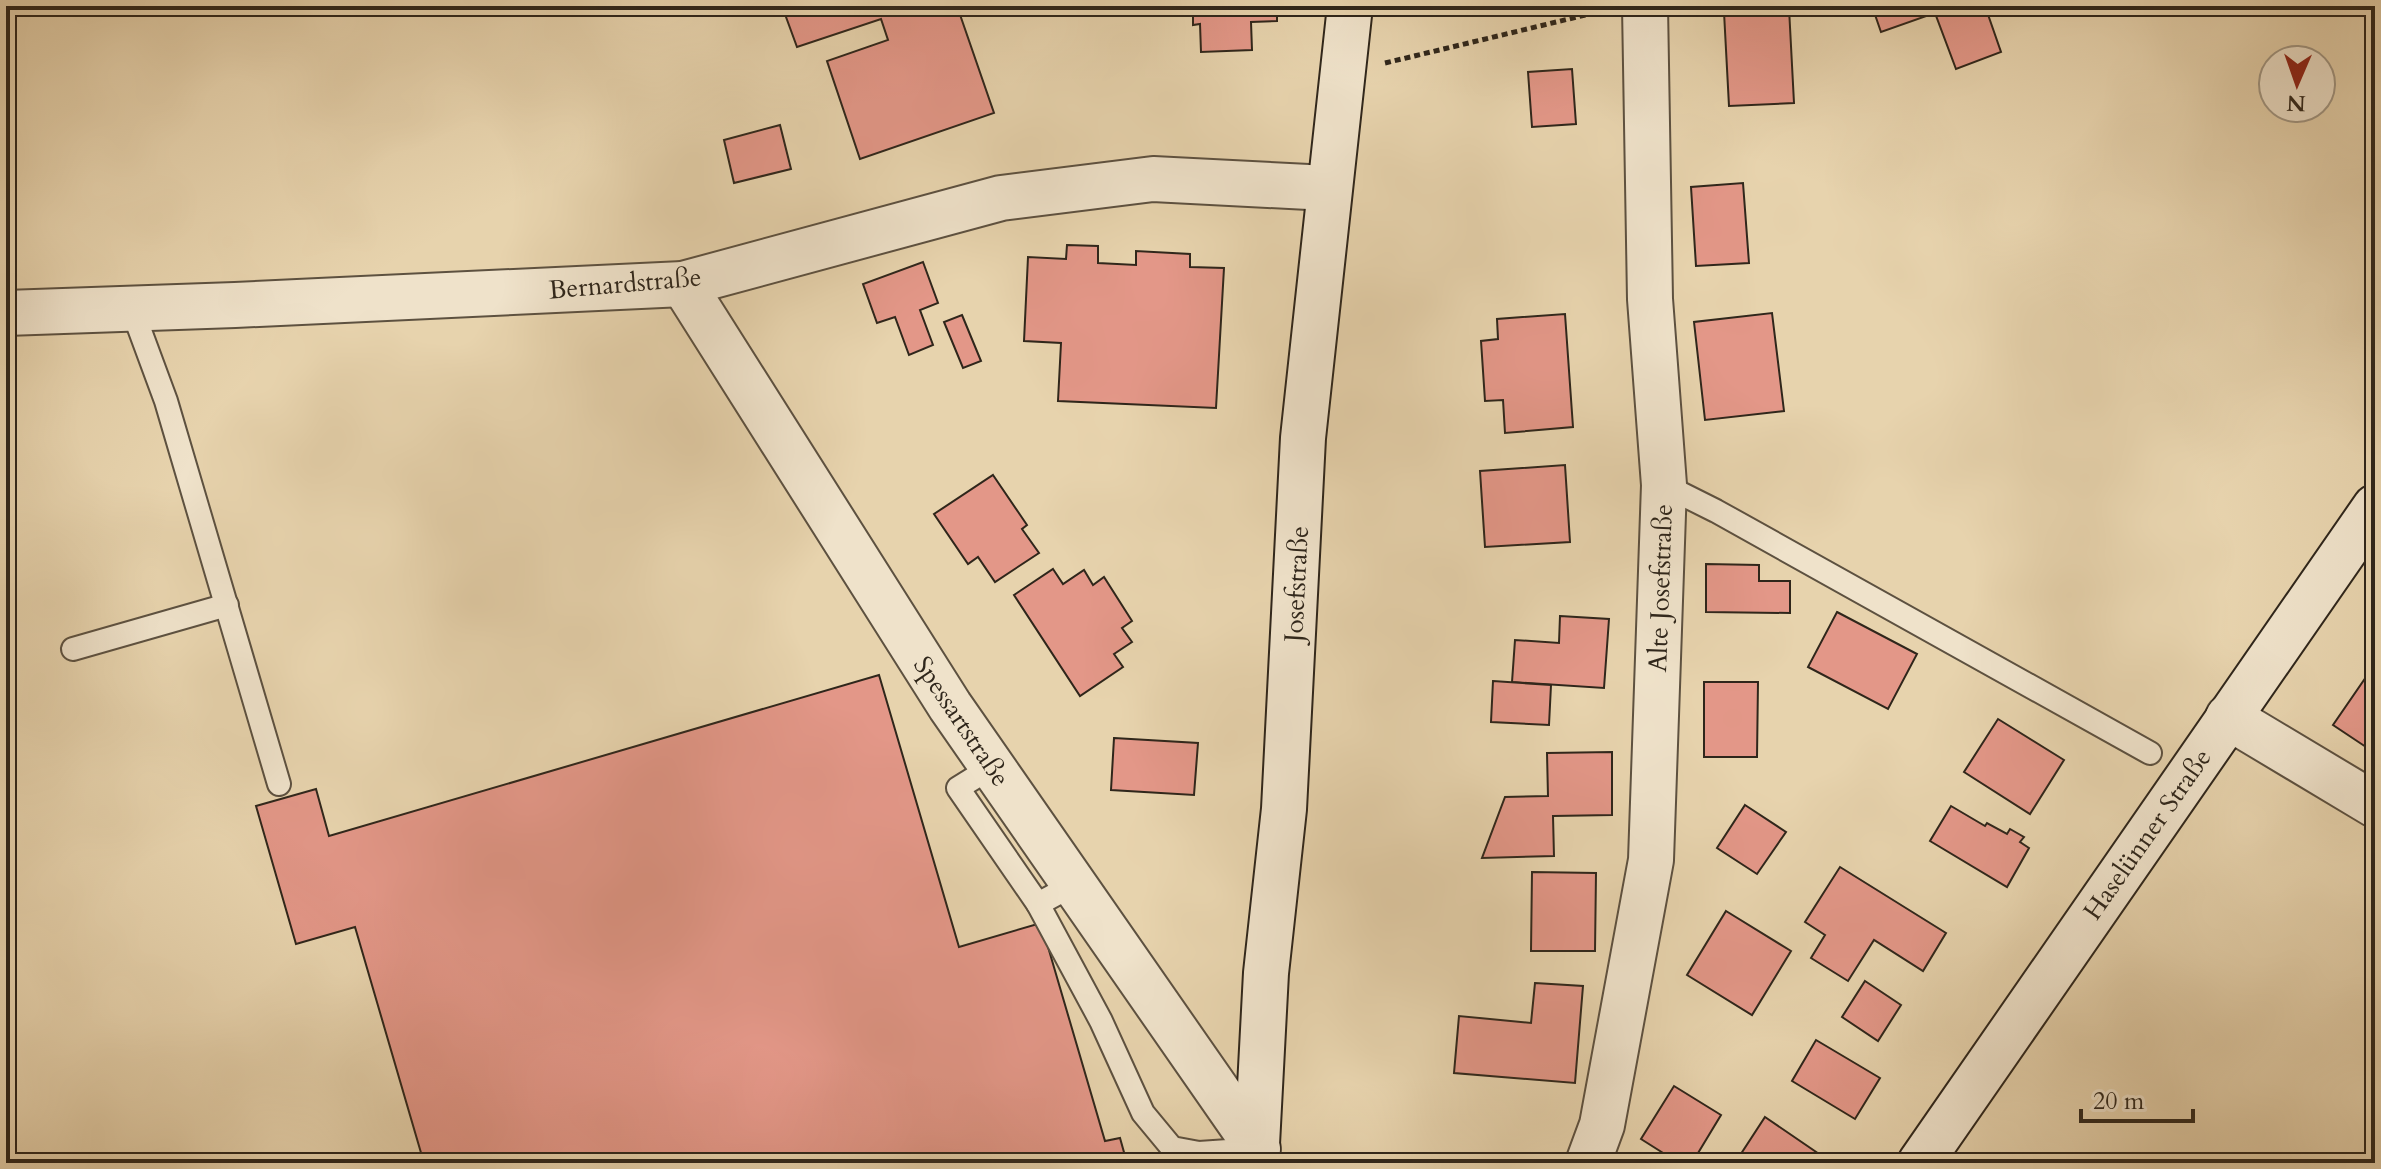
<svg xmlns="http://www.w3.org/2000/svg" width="2381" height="1169" viewBox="0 0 2381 1169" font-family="Cardo,serif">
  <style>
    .building { fill: #e39788; stroke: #2f261b; stroke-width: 2 }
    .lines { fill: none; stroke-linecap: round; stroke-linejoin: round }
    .lane-casing { stroke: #5d5140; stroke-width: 26 }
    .street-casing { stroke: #5d5140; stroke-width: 48 }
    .secondary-casing { stroke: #2f261b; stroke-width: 48 }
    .path { stroke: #2f261b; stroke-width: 5; stroke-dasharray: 6 4; stroke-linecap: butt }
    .lane { stroke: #efe2ca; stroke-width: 22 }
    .street { stroke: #efe2ca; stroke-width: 44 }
    .secondary { stroke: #efe2ca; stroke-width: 44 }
    .labels { text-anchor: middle; stroke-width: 6; stroke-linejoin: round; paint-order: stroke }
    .street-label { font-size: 26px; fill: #2f261b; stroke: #efe2ca }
  </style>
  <rect width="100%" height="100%" fill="#e7d3ad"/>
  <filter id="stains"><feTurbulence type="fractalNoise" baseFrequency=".0025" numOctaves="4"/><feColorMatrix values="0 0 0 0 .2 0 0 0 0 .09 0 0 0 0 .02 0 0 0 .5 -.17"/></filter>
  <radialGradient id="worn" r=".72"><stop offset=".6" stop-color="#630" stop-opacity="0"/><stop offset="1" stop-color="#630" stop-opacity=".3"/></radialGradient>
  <g class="building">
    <path d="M782 6H957L994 113 860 159 827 61 888 40 881 19 797 47Z"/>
    <path d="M1193 6H1277V21L1251 22 1252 50 1201 52 1200 24 1193 25Z"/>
    <path d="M1872 6H1932L1935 13 1881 32Z"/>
    <path d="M1953 6H1985L2001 52 1956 69 1935 13Z"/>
    <path d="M1789 8 1794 103 1729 106 1724 12Z"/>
    <path d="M1572 69 1576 124 1532 127 1528 72Z"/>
    <path d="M780 125 791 169 734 183 724 140Z"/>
    <path d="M1743 183 1749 263 1696 266 1691 187Z"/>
    <path d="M1067 245 1098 246V263L1136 265V251L1190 254V267L1224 268 1216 408 1058 401 1061 343 1024 341 1028 257 1066 259Z"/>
    <path d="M923 262 938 303 920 310 933 345 909 355 895 317 877 323 863 284Z"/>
    <path d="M1772 313 1784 411 1705 420 1694 322Z"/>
    <path d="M1565 314 1573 427 1505 433 1503 400 1485 401 1481 341 1498 339 1497 319Z"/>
    <path d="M962 315 981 361 963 368 944 322Z"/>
    <path d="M1565 465 1570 542 1485 547 1480 471Z"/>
    <path d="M993 475 1027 525 1022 529 1039 553 995 582 978 557 968 564 934 514Z"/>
    <path d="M1706 564 1759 565V581H1790V613L1706 612Z"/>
    <path d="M1053 569 1063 584 1084 570 1093 585 1104 577 1132 621 1122 628 1132 642 1114 654 1123 667 1080 696 1014 595Z"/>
    <path d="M1837 612 1917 654 1888 709 1808 667Z"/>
    <path d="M1560 616 1609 619 1604 688 1512 682 1515 640 1559 643Z"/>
    <path d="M2375 664V753L2333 725Z"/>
    <path d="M879 675 959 947 1041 923 1105 1141 1120 1138 1127 1163H424L355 927 296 944 256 806 316 789 329 836Z"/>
    <path d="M1493 681 1551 685 1549 725 1491 722Z"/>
    <path d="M1704 682H1758L1757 757H1704Z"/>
    <path d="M1998 719 2064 760 2030 814 1964 772Z"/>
    <path d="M1114 738 1198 743 1194 795 1111 790Z"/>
    <path d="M1612 752V815L1553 816 1554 856 1482 858 1505 797 1548 796 1547 753Z"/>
    <path d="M1745 805 1786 832 1757 874 1717 848Z"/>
    <path d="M1951 806 1985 826 1987 823 2007 834 2010 829 2024 837 2020 842 2029 848 2007 887 1930 841Z"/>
    <path d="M1840 867 1946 933 1923 971 1874 940 1848 981 1811 958 1825 935 1805 922Z"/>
    <path d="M1532 872 1596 873 1595 951H1531Z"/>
    <path d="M1726 911 1791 951 1752 1015 1687 975Z"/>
    <path d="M1865 981 1901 1005 1878 1041 1842 1017Z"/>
    <path d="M1535 983 1583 986 1575 1083 1454 1073 1459 1016 1531 1023Z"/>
    <path d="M1816 1040 1880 1078 1855 1119 1792 1081Z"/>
    <path d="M1674 1086 1721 1115 1692 1163H1679L1641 1139Z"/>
    <path d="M1765 1117 1822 1156 1817 1163H1735Z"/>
  </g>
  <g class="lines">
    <defs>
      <g id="lane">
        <path d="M132 309 166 401 279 784"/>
        <path d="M1664 485 1716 511 2150 753"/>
        <path d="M73 649 227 605"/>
        <path d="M992 767 958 788 1038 904"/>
        <path d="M1073 885 1038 904 1101 1021 1143 1113 1172 1148 1199 1153 1258 1149"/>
      </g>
      <g id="street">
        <path d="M683 284 950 706 1258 1149"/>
        <path d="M6 313 235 305 683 284 1001 198 1153 179 1328 188"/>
        <path d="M2228 717 2375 805"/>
        <path d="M1588 1163 1602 1125 1651 860 1664 485 1650 299 1645 6"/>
      </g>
      <g id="secondary">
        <path d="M1256 1163 1266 973 1284 809 1303 438 1350 6"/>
        <path d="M1920 1163 2375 507"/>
      </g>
    </defs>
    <use href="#lane" class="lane-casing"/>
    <use href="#street" class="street-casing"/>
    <use href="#secondary" class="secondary-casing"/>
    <path class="path" d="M1385 63 1598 12 1604 9"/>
    <use href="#lane" class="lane"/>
    <use href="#street" class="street"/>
    <use href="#secondary" class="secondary"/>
  </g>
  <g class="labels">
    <g class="street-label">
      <text transform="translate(625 283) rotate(-5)" y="9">Bernardstraße</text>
      <text transform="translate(1296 584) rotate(-87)" y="9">Josefstraße</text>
      <text transform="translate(1660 588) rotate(-88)" y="9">Alte Josefstraße</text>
      <text transform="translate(962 721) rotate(56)" y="9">Spessartstraße</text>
      <text transform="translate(2147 834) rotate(-55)" y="9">Haselünner Straße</text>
    </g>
  </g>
  <rect width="2381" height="1169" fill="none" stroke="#e7d3ad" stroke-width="32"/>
  <rect x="8" y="8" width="2365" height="1153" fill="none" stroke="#2f261b" stroke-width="4"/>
  <rect x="16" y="16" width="2349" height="1137" fill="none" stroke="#2f261b" stroke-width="2"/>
  <g transform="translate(2297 84) rotate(182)"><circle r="38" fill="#efe2ca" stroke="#a29784" stroke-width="2"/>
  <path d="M0-6L14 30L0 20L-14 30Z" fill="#8f2418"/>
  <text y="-12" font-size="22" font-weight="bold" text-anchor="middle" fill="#2f261b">N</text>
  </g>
  <path d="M2081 1109v12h112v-12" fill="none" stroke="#2f261b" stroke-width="4"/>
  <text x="2093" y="1109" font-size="24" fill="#2f261b" stroke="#efe2ca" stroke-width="6" paint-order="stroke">20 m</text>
  <rect width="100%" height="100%" filter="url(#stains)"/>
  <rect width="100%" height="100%" fill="url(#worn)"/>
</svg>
